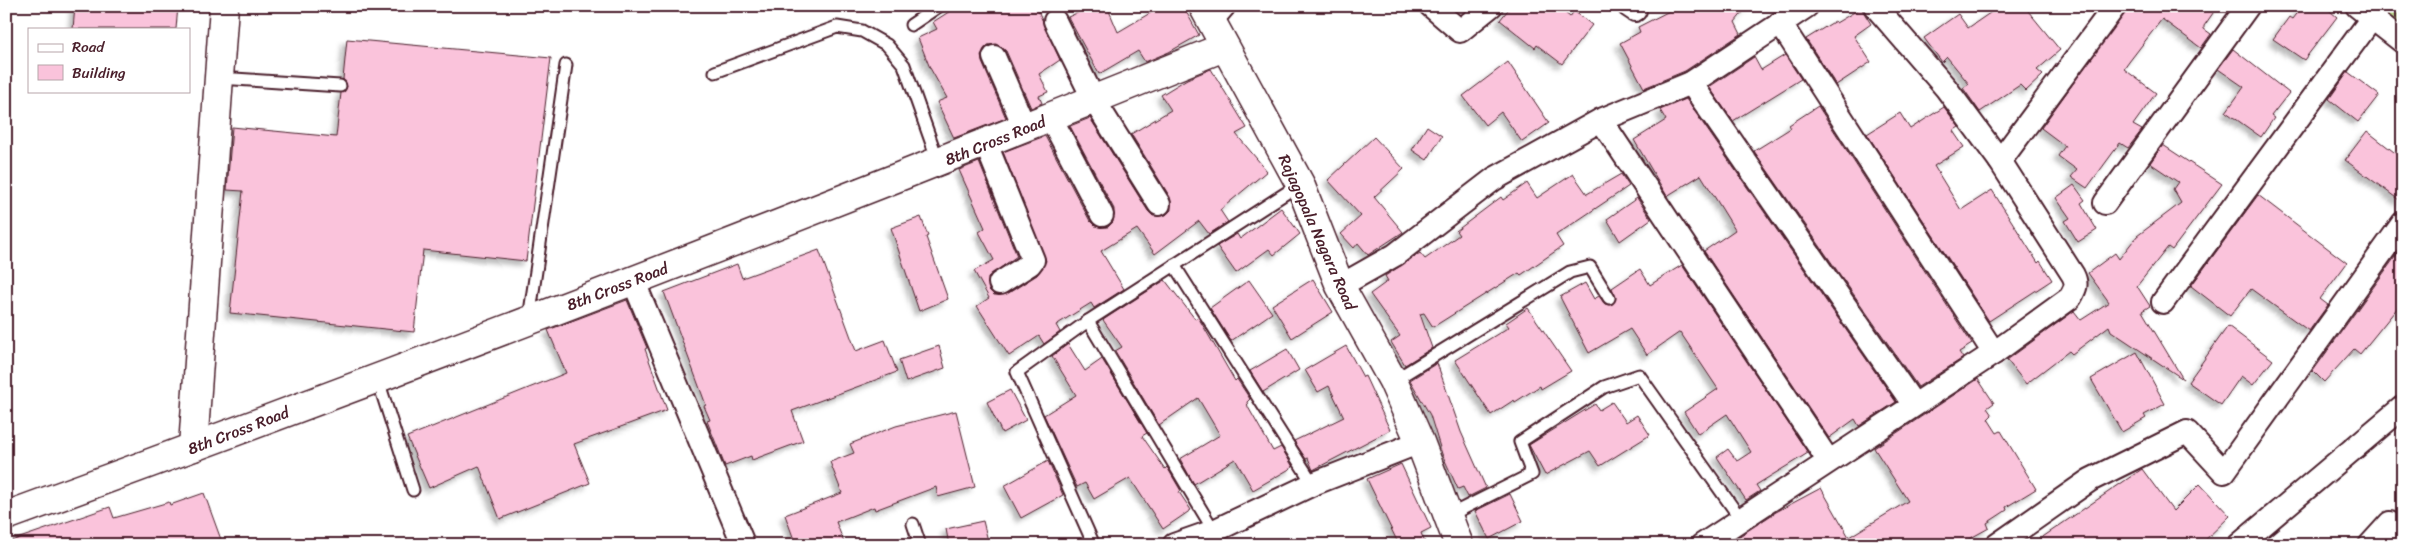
<svg xmlns="http://www.w3.org/2000/svg" width="2409" height="551" viewBox="0 0 2409 551" font-family="Sriracha,sans-serif">
  <style>
    .green { fill: #bdd991; stroke: #847c5e }
    .building { fill: #fac3db; stroke: #4a1f2b; filter: url(#shadow) }
    .lines { fill: none; stroke-linecap: round; stroke-linejoin: round }
    .service-casing { stroke: #4a1f2b; stroke-width: 15 }
    .minor-casing { stroke: #4a1f2b; stroke-width: 26 }
    .tertiary-casing { stroke: #4a1f2b; stroke-width: 31 }
    .service { stroke: #fff; stroke-width: 11 }
    .minor { stroke: #fff; stroke-width: 22 }
    .tertiary { stroke: #fff; stroke-width: 28 }
    .labels { text-anchor: middle; stroke-width: 5; stroke-linejoin: round; paint-order: stroke }
    .street-label { font-size: 16px; fill: #4a1f2b; stroke: #fff }
  </style>
  <defs>
    <filter id="shadow"><feDropShadow dx="-4.5" dy="4.5" stdDeviation="2.5" flood-color="#0004"/></filter>
  </defs>
  <rect width="100%" height="100%" fill="#fff"/>
  <filter id="ink" filterUnits="userSpaceOnUse"><feTurbulence type="fractalNoise" baseFrequency=".02" numOctaves="2"/><feDisplacementMap in="SourceGraphic" scale="10" xChannelSelector="R" yChannelSelector="G"/><feConvolveMatrix kernelMatrix="1 2 1 2 8 2 1 2 1" color-interpolation-filters="sRGB"/></filter>
  <g filter="url(#ink)">
    <path class="green" d="M2375 6H2403V28Z"/>
    <g class="building">
      <path d="M75 6H178L176 29H73Z"/>
      <path d="M958 6H1036L1060 60 1039 74 1048 92 1039 96 1042 103 1031 108 1006 51 996 44 988 45 981 55 982 62 1006 118 954 138 937 102 947 98 930 68 918 38 937 29 933 22Z"/>
      <path d="M1093 6H1107L1118 32 1162 6H1183L1199 35 1169 52 1145 62 1138 51 1099 74 1068 17Z"/>
      <path d="M1511 6H1557L1570 17 1574 11 1592 25 1562 64 1537 45 1535 48 1500 20Z"/>
      <path d="M1679 6H1748L1735 22 1741 34 1685 71 1644 88 1620 43 1640 32 1638 27Z"/>
      <path d="M2000 6H2024L2060 50 2037 70 2043 75 2026 91 2020 85 1980 112 1963 88 1969 84 1947 57 1942 62 1924 38 1958 14 1968 28Z"/>
      <path d="M2129 6H2218L2204 26V29L2211 34 2201 48 2162 19 2129 62 2124 69 2156 93 2133 125 2142 130 2128 148 2120 143 2087 188 2071 177 2077 170 2058 156 2065 146 2041 128Z"/>
      <path d="M2302 6H2324L2337 17 2304 60 2273 39 2289 17 2292 19Z"/>
      <path d="M1861 8 1871 24 1854 36 1871 62 1836 85 1806 39 1835 21 1836 23Z"/>
      <path d="M347 39 551 58 526 261 423 250 414 332 230 313 243 191 227 190 232 127 336 137 341 93 347 87 343 79Z"/>
      <path d="M2233 49 2289 93 2271 116 2274 118 2261 137 2226 112 2244 87 2218 69Z"/>
      <path d="M1785 55 1801 79 1733 121 1709 87 1754 57 1761 70Z"/>
      <path d="M1508 62 1549 123 1522 142 1501 112 1485 125 1463 96Z"/>
      <path d="M1211 69 1247 128 1236 134 1267 171 1220 210 1228 222 1209 234 1199 221 1155 254 1137 229 1101 251 1124 289 1094 308 1091 303 1056 325 1060 332 1044 344 1039 336 1009 356 977 306 989 298 974 271 994 260 979 232 985 228 959 170 979 162 1017 256 988 277 989 290 994 295 1007 294 1037 275 1046 261 1003 152 1045 136 1090 221 1095 226 1108 227 1113 222 1114 209 1070 126 1090 118 1148 211 1153 216 1166 215 1171 210 1170 197 1131 134 1171 110 1161 95 1187 79Z"/>
      <path d="M2348 72 2379 95 2358 122 2329 99Z"/>
      <path d="M1686 99 1896 402 1859 426 1855 419 1829 438 1704 251 1735 230 1701 175 1667 196 1634 140 1666 120 1660 110Z"/>
      <path d="M1818 106 1972 344 1959 352 1963 358 1918 387 1754 151 1791 128 1789 125Z"/>
      <path d="M1944 107 1959 127 1953 131 1964 147 1934 166 1961 210 1992 190 2038 263 2040 261 2052 280 1989 321 1867 134 1900 113 1910 129Z"/>
      <path d="M1427 126 1442 136 1427 160 1412 150Z"/>
      <path d="M2367 131 2403 159V203L2345 160Z"/>
      <path d="M1374 137 1404 169 1374 197 1403 232 1368 255 1358 243 1354 248 1341 234 1361 216 1328 180Z"/>
      <path d="M2163 145 2222 184 2172 250 2168 247 2137 286 2150 306 2142 311 2183 379 2111 331 2109 326 2072 354 2069 351 2026 384 2007 360 2074 311 2081 320 2109 302 2088 273 2115 253 2119 259 2137 236 2181 203 2173 189 2178 182 2150 163Z"/>
      <path d="M1573 174 1587 194 1621 174 1629 186 1556 235 1563 246 1521 275 1519 273 1433 327 1424 313 1420 314 1432 348 1405 365 1391 342 1400 336 1370 294 1388 281 1385 276 1420 253 1425 259 1459 235 1456 231 1501 197 1503 200 1527 183 1537 198Z"/>
      <path d="M2074 185 2085 200 2081 203 2097 230 2078 242 2065 221 2070 218 2056 198Z"/>
      <path d="M2258 195 2347 263 2320 299 2328 305 2309 331 2251 289 2230 316 2191 286Z"/>
      <path d="M1637 198 1651 219 1620 241 1607 219Z"/>
      <path d="M1281 208 1300 234 1274 255 1269 249 1236 273 1217 246 1237 234 1240 239Z"/>
      <path d="M921 217 928 236 926 237 948 299 919 311 891 228Z"/>
      <path d="M2403 246V301L2360 354 2354 349 2324 382 2313 371Z"/>
      <path d="M819 250 856 351 885 340 897 372 792 411 803 441 752 460 751 456 725 466 707 421 710 420 704 406 706 405 664 292 737 264 742 278Z"/>
      <path d="M1682 265 1808 453 1756 485 1760 491 1746 500 1717 457 1728 449 1737 461 1751 452 1727 414 1698 434 1684 412 1718 389 1680 332 1647 355 1630 329 1589 353 1560 297 1585 283 1594 299 1599 296 1605 304 1610 305 1616 298 1612 288 1640 269 1650 285Z"/>
      <path d="M1313 279 1333 312 1292 338 1272 305Z"/>
      <path d="M1165 280 1195 319 1198 317 1235 381 1237 379 1250 399 1247 402 1248 407 1273 451 1281 447 1293 467 1253 490 1235 459 1194 484 1180 459 1220 435 1198 398 1159 425 1115 351 1122 347 1103 320Z"/>
      <path d="M1249 280 1272 313 1231 341 1210 308Z"/>
      <path d="M627 300 647 348 645 349 667 410 574 444 590 483 500 519 479 466 429 488 407 437 566 373 548 330Z"/>
      <path d="M1528 308 1571 371 1541 389 1540 386 1515 402 1514 400 1491 415 1455 360 1509 327 1506 323Z"/>
      <path d="M2228 326 2273 360 2253 385 2241 376 2221 405 2188 382Z"/>
      <path d="M1068 344 1085 371 1102 359 1147 433 1142 436 1165 469 1167 467 1181 491 1179 492 1191 510 1163 529 1130 478 1094 499 1085 483 1077 487 1044 415 1076 395 1052 356Z"/>
      <path d="M939 346 945 368 906 382 899 360Z"/>
      <path d="M1346 346 1363 377 1365 376 1390 430 1313 470 1308 458 1306 459 1294 441 1344 417 1329 386 1318 392 1305 370Z"/>
      <path d="M1287 349 1299 370 1263 392 1250 371Z"/>
      <path d="M2137 352 2165 404 2144 415 2146 418 2122 432 2091 379Z"/>
      <path d="M1437 363 1461 432 1486 488 1468 497 1463 487 1458 489 1442 454 1430 415 1410 380Z"/>
      <path d="M1978 379 1994 403 1987 408 1992 415 1988 419 1997 433 2001 431 2036 489 2006 507 2007 510 1987 523 1989 528 1958 545H1726L1776 512 1821 488 1849 537 1908 501 1874 448Z"/>
      <path d="M1010 390 1026 420 1002 433 987 402Z"/>
      <path d="M1612 402 1626 422 1637 415 1650 435 1600 466 1590 451 1545 475 1529 445 1595 404 1599 410Z"/>
      <path d="M956 411 975 487 938 497 936 487 875 510 874 507 836 522 845 545H796L785 515 842 493 830 462 854 453 850 444 896 426Z"/>
      <path d="M1048 461 1063 495 1021 518 1004 486Z"/>
      <path d="M1401 464 1431 528 1421 533 1426 545H1399L1367 479Z"/>
      <path d="M2142 469 2173 511 2200 484 2230 516 2200 545H2031Z"/>
      <path d="M204 493 223 545H8V542L110 507 114 518 169 502 170 505Z"/>
      <path d="M1510 494 1523 521 1489 539 1475 511Z"/>
      <path d="M983 521 989 545H949L946 529Z"/>
    </g>
    <g class="lines">
      <defs>
        <g id="service">
          <path d="M911 25 939 6"/>
          <path d="M715 72 837 27 862 31 887 45 904 65 938 161"/>
          <path d="M219 78 340 86"/>
          <path d="M1174 265 1313 484"/>
          <path d="M529 319 566 65"/>
          <path d="M1088 321 1017 372 1094 545"/>
          <path d="M377 377 413 490"/>
          <path d="M1393 381 1570 272 1590 267 1609 298"/>
          <path d="M1448 516 1532 474 1520 442 1604 387 1639 375 1740 518"/>
          <path d="M913 524 920 545"/>
          <path d="M1214 531 1088 321 1300 184"/>
        </g>
        <g id="minor">
          <path d="M1431 6 1460 31 1491 6"/>
          <path d="M1629 6 1635 10"/>
          <path d="M2357 6 2403 42"/>
          <path d="M1055 21 1094 100 1159 204"/>
          <path d="M1211 21 1224 6"/>
          <path d="M1780 23 1994 353"/>
          <path d="M994 57 1025 128"/>
          <path d="M1691 83 1914 405"/>
          <path d="M1051 118 1102 215"/>
          <path d="M1601 120 1828 460"/>
          <path d="M986 144 1033 260 1030 264 1000 283"/>
          <path d="M2000 161 2115 6"/>
          <path d="M2105 203 2248 6"/>
          <path d="M633 280 742 541"/>
          <path d="M1340 286 1395 255 1494 179 1601 120 1691 83 1807 6"/>
          <path d="M2163 302 2372 18"/>
          <path d="M1174 545 1214 531 1313 484 1420 442"/>
          <path d="M1702 545 1994 353 2070 298C2075 289 2078 285 2073 275L2000 161 1946 88 1875 6"/>
          <path d="M1997 545 2090 480 2187 432 2224 472 2403 223"/>
          <path d="M2239 545 2403 407"/>
          <path d="M2370 545 2390 523 2403 536"/>
        </g>
        <g id="tertiary">
          <path d="M1203 6 1300 184 1340 286 1393 381 1420 442 1459 545"/>
          <path d="M193 447 224 6"/>
          <path d="M6 516C415 367 821 210 1224 47"/>
        </g>
      </defs>
      <use href="#service" class="service-casing"/>
      <use href="#minor" class="minor-casing"/>
      <use href="#tertiary" class="tertiary-casing"/>
      <use href="#service" class="service"/>
      <use href="#minor" class="minor"/>
      <use href="#tertiary" class="tertiary"/>
    </g>
  </g>
  <g class="labels">
    <g class="street-label">
      <text transform="translate(995 140) rotate(-22)" y="6">8th Cross Road</text>
      <text transform="translate(1318 232) rotate(66)" y="6">Rajagopala Nagara Road</text>
      <text transform="translate(617 286) rotate(-21)" y="6">8th Cross Road</text>
      <text transform="translate(238 430) rotate(-21)" y="6">8th Cross Road</text>
    </g>
  </g>
  <rect width="2409" height="551" fill="none" stroke="#fff" stroke-width="25"/>
  <rect x="12" y="12" width="2384" height="526" fill="none" stroke="#4a1f2b" stroke-width="2" filter="url(#ink)"/>
  <rect x="28" y="28" width="162" height="65" fill="#ffffff" stroke="#b7a5aa"/>
  <rect x="38" y="44" width="25" height="8" fill="#ffffff" stroke="#b7a5aa"/>
  <text x="72" y="52" font-size="15" fill="#4a1f2b">Road</text>
  <rect x="38" y="65" width="25" height="15" fill="#fac3db" stroke="#b7a5aa"/>
  <text x="72" y="78" font-size="15" fill="#4a1f2b">Building</text>
</svg>
